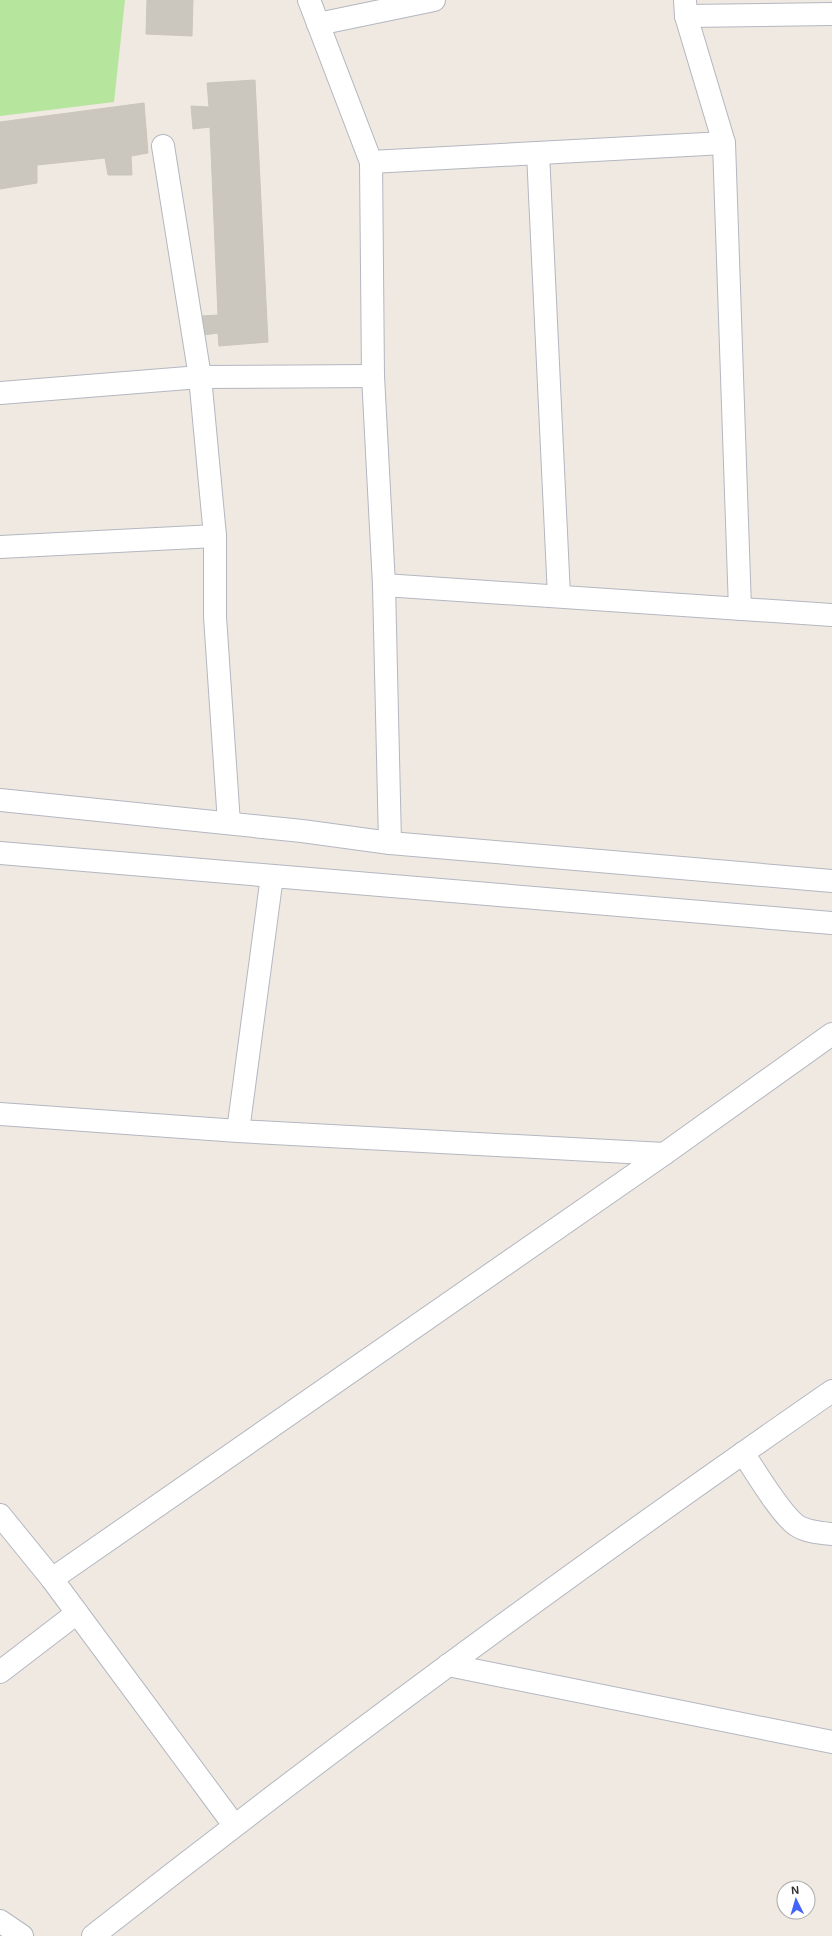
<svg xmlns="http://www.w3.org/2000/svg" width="832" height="1936" viewBox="0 0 832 1936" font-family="Helvetica,sans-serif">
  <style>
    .green { fill: #b6e59e }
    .building { fill: #cbc7bf; stroke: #cbc5ba }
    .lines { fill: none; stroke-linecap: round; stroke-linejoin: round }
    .street-casing { stroke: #b4b7c1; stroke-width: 24 }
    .secondary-casing { stroke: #b4b7c1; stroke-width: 24 }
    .street { stroke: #fff; stroke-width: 22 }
    .secondary { stroke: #fff; stroke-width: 22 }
  </style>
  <rect width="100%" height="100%" fill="#efe9e1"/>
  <path class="green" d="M0 0H125L114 102 0 116Z"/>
  <g class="building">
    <path d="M147 0H193L192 36 146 34Z"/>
    <path d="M255 80 268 342 219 346 218 333 203 335 201 316 218 315 210 127 193 129 191 106 209 107 207 83Z"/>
    <path d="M144 103 148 153 131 156 132 175H108L105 158 37 165V183L0 189V122Z"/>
  </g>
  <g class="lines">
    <defs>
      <g id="street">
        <path d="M309 0 371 162"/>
        <path d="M686 16 832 14"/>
        <path d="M318 24 434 0"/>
        <path d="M724 143 740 609"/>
        <path d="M163 146 200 377 373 376"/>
        <path d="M538 153 559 596"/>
        <path d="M0 393 200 377 215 536V617L229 823"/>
        <path d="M0 547 215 536"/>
        <path d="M384 585 832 615"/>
        <path d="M390 843 384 585 373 376 371 162 724 143 686 16 685 0"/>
        <path d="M0 1114 238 1131 272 876"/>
        <path d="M238 1131 664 1154"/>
        <path d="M743 1453C756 1472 779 1512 796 1525 806 1532 821 1533 832 1534"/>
        <path d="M0 1515 52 1579"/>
        <path d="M448 1665 832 1742"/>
        <path d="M0 1672 77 1613"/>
        <path d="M234 1825 52 1579 664 1154 832 1034"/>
        <path d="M0 1921 22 1936"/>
      </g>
      <g id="secondary">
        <path d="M0 800 302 831 390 843 832 881"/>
        <path d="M0 853 832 923"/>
        <path d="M93 1936C334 1746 581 1565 832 1391"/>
      </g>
    </defs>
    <use href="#street" class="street-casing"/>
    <use href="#secondary" class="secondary-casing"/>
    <use href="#street" class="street"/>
    <use href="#secondary" class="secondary"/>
  </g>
  <g transform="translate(796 1900) rotate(355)"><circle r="19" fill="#ffffff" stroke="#ababab"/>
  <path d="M0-3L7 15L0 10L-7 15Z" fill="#4264fb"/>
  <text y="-6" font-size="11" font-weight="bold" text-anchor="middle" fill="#2e2e2e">N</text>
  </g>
</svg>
